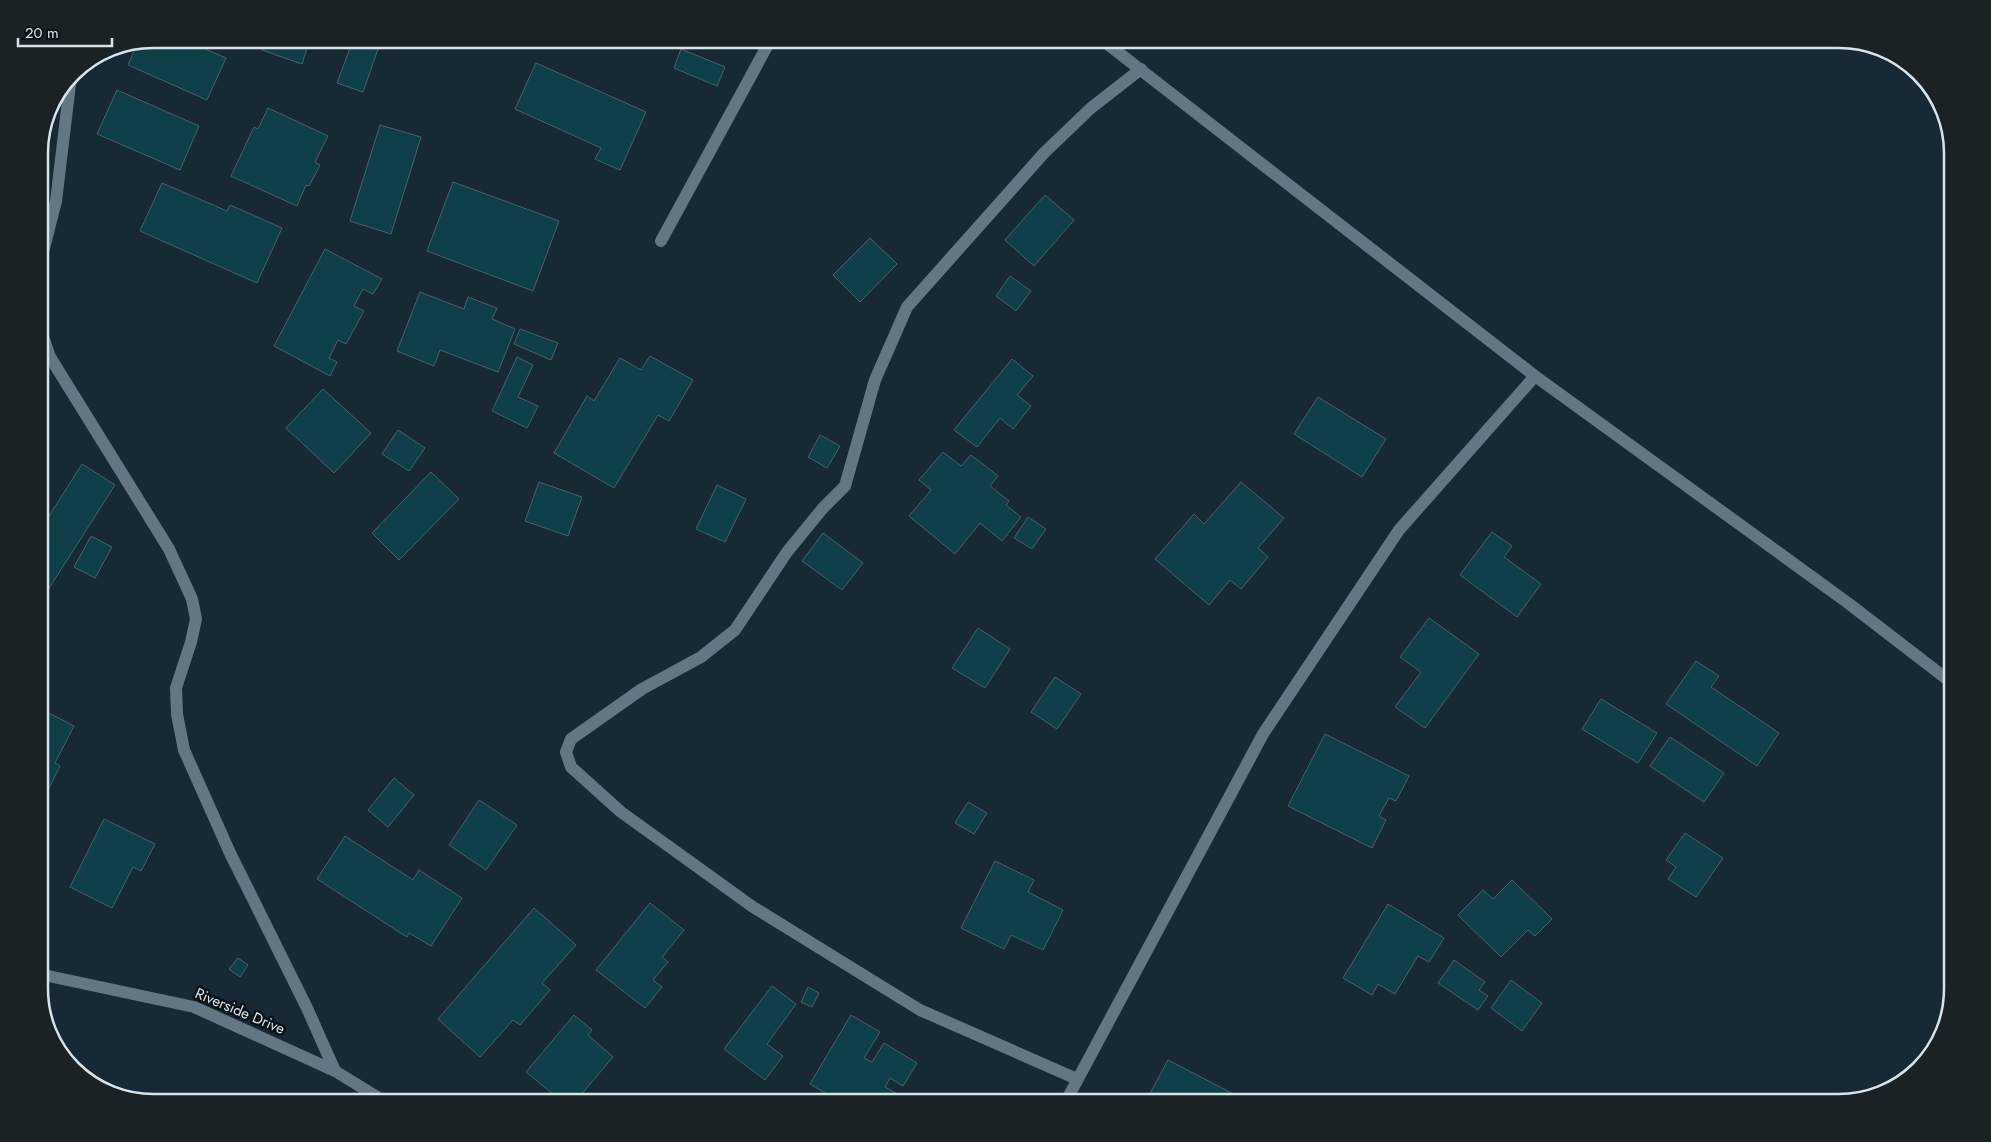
<svg xmlns="http://www.w3.org/2000/svg" width="1991" height="1142" viewBox="0 0 1991 1142" font-family="Jost,sans-serif">
  <style>
    .building { fill: #0e3e48; stroke: #496267 }
    .lines { fill: none; stroke-linecap: round; stroke-linejoin: round }
    .street { stroke: #627783; stroke-width: 12 }
    .labels { text-anchor: middle; stroke-width: 5; stroke-linejoin: round; paint-order: stroke }
    .street-label { font-size: 15px; fill: #d8e4eb; stroke: #091115 }
    .rim { fill: none; stroke: #d8e4eb; stroke-width: 2.5 }
  </style>
  <rect width="100%" height="100%" fill="#172934"/>
  <g class="building">
    <path d="M152 39H183L226 58 207 100 128 65 138 42Z"/>
    <path d="M244 39H310L302 64 262 50 263 45Z"/>
    <path d="M353 40 378 49 363 92 337 83Z"/>
    <path d="M681 49 725 67 717 86 674 68Z"/>
    <path d="M536 63 646 112 620 170 595 159 601 148 515 109Z"/>
    <path d="M117 90 199 126 180 170 97 134Z"/>
    <path d="M268 108 328 136 315 162 320 165 309 186 306 185 297 206 231 176 254 127 258 129Z"/>
    <path d="M380 125 421 137 391 234 350 221Z"/>
    <path d="M453 182 559 221 533 291 427 251Z"/>
    <path d="M162 183 227 211 230 205 282 228 257 283 140 231Z"/>
    <path d="M1045 195 1074 220 1034 266 1005 240Z"/>
    <path d="M870 238 897 264 860 302 833 275Z"/>
    <path d="M325 249 382 279 373 294 363 289 354 306 364 311 346 344 338 340 329 358 337 362 330 376 274 346Z"/>
    <path d="M1010 276 1031 291 1016 311 996 296Z"/>
    <path d="M420 292 464 309 468 297 497 308 492 319 515 329 498 372 440 350 434 366 397 351Z"/>
    <path d="M520 329 558 343 551 360 514 344Z"/>
    <path d="M650 356 693 380 669 421 658 415 614 488 554 453 587 396 594 401 620 358 641 370Z"/>
    <path d="M517 357 533 365 518 397 538 406 527 428 492 411Z"/>
    <path d="M1012 359 1033 376 1017 395 1031 406 1013 429 1000 418 977 447 954 430Z"/>
    <path d="M323 389 371 433 334 473 286 428Z"/>
    <path d="M1318 397 1386 439 1362 477 1294 434Z"/>
    <path d="M398 430 425 448 409 471 382 454Z"/>
    <path d="M820 435 840 446 827 468 808 457Z"/>
    <path d="M943 452 961 466 971 455 998 476 990 486 1009 501 1006 505 1021 517 1002 541 980 523 955 554 909 516 931 490 919 480Z"/>
    <path d="M82 464 115 485 39 604V532Z"/>
    <path d="M431 472 459 499 399 560 372 533Z"/>
    <path d="M539 482 582 497 568 536 525 521Z"/>
    <path d="M1241 482 1284 518 1258 548 1268 557 1241 589 1230 580 1209 605 1155 559 1194 514 1204 524Z"/>
    <path d="M717 485 746 499 725 542 696 529Z"/>
    <path d="M1028 517 1046 529 1032 549 1014 538Z"/>
    <path d="M1492 532 1512 546 1504 557 1541 584 1517 617 1460 575Z"/>
    <path d="M823 533 863 563 842 590 802 561Z"/>
    <path d="M91 536 112 547 95 578 74 567Z"/>
    <path d="M1429 618 1479 654 1425 728 1395 707 1421 672 1400 657Z"/>
    <path d="M978 628 1010 649 985 688 952 668Z"/>
    <path d="M1696 661 1719 676 1711 687 1779 733 1757 766 1666 704Z"/>
    <path d="M1055 677 1081 694 1057 729 1031 712Z"/>
    <path d="M1601 699 1657 733 1638 763 1582 729Z"/>
    <path d="M39 708 74 726 55 763 60 766 39 808Z"/>
    <path d="M1325 734 1409 776 1396 801 1389 798 1379 816 1386 820 1372 848 1288 806Z"/>
    <path d="M1670 737 1724 773 1704 802 1650 766Z"/>
    <path d="M394 778 414 795 388 827 368 810Z"/>
    <path d="M479 800 517 825 486 870 449 845Z"/>
    <path d="M968 802 987 813 974 834 955 823Z"/>
    <path d="M104 819 155 844 141 871 133 867 112 908 70 887Z"/>
    <path d="M1685 833 1723 858 1696 897 1668 879 1676 867 1666 860Z"/>
    <path d="M345 836 413 880 419 870 462 898 431 946 409 933 407 937 317 879Z"/>
    <path d="M995 861 1034 880 1028 892 1063 910 1043 950 1011 935 1004 949 961 928Z"/>
    <path d="M1512 880 1552 919 1535 936 1528 930 1501 957 1458 915 1483 890 1493 899Z"/>
    <path d="M650 903 684 930 662 957 668 962 653 980 662 987 645 1008 596 970Z"/>
    <path d="M1388 904 1444 938 1429 962 1418 956 1395 994 1378 984 1372 995 1343 978Z"/>
    <path d="M534 908 576 945 542 983 550 990 520 1025 513 1020 480 1057 438 1019Z"/>
    <path d="M238 958 248 965 240 977 229 969Z"/>
    <path d="M1454 960 1485 982 1479 990 1488 996 1478 1010 1438 983Z"/>
    <path d="M1511 980 1542 1003 1522 1031 1491 1008Z"/>
    <path d="M772 986 796 1004 767 1044 783 1056 765 1080 724 1049Z"/>
    <path d="M808 987 819 993 812 1007 801 1002Z"/>
    <path d="M574 1015 592 1030 588 1035 613 1057 574 1103H564L526 1072Z"/>
    <path d="M851 1015 880 1032 864 1058 872 1062 884 1043 917 1063 903 1086 890 1078 885 1087 908 1100 905 1103H842L810 1084Z"/>
    <path d="M1168 1060 1241 1098 1238 1103H1145Z"/>
  </g>
  <g class="lines">
    <g class="street">
      <path d="M1101 39 1535 376 1848 603 1952 683"/>
      <path d="M661 241 771 39"/>
      <path d="M39 268 56 201 70 84 74 71"/>
      <path d="M39 325 50 357 169 549 192 599 196 619 191 642 176 688 177 714 184 750 230 853 307 1008 335 1071"/>
      <path d="M39 974 194 1007 335 1071 387 1103"/>
      <path d="M1077 1079 920 1010 753 907 621 812 571 767 566 752 571 739 642 689 701 657 735 630 787 552 823 508 845 486 875 380 907 307 1044 153 1091 108 1141 69"/>
      <path d="M1065 1103 1263 734 1399 530 1535 376"/>
    </g>
  </g>
  <g class="labels">
    <g class="street-label">
      <text transform="translate(240 1011) rotate(23)" y="5">Riverside Drive</text>
    </g>
  </g>
  <path d="M0 0H1991V1142H0ZM153 48H1839A105 105 0 0 1 1944 153V989A105 105 0 0 1 1839 1094H153A105 105 0 0 1 48 989V153A105 105 0 0 1 153 48Z" fill="#1a2226" fill-rule="evenodd"/>
  <path class="rim" d="M153 48H1839A105 105 0 0 1 1944 153V989A105 105 0 0 1 1839 1094H153A105 105 0 0 1 48 989V153A105 105 0 0 1 153 48Z"/>
  <path d="M18 38v8h94v-8" fill="none" stroke="#d8e4eb" stroke-width="2.5"/>
  <text x="25" y="38" font-size="15" fill="#d8e4eb" stroke="#091115" stroke-width="4" paint-order="stroke">20 m</text>
</svg>
